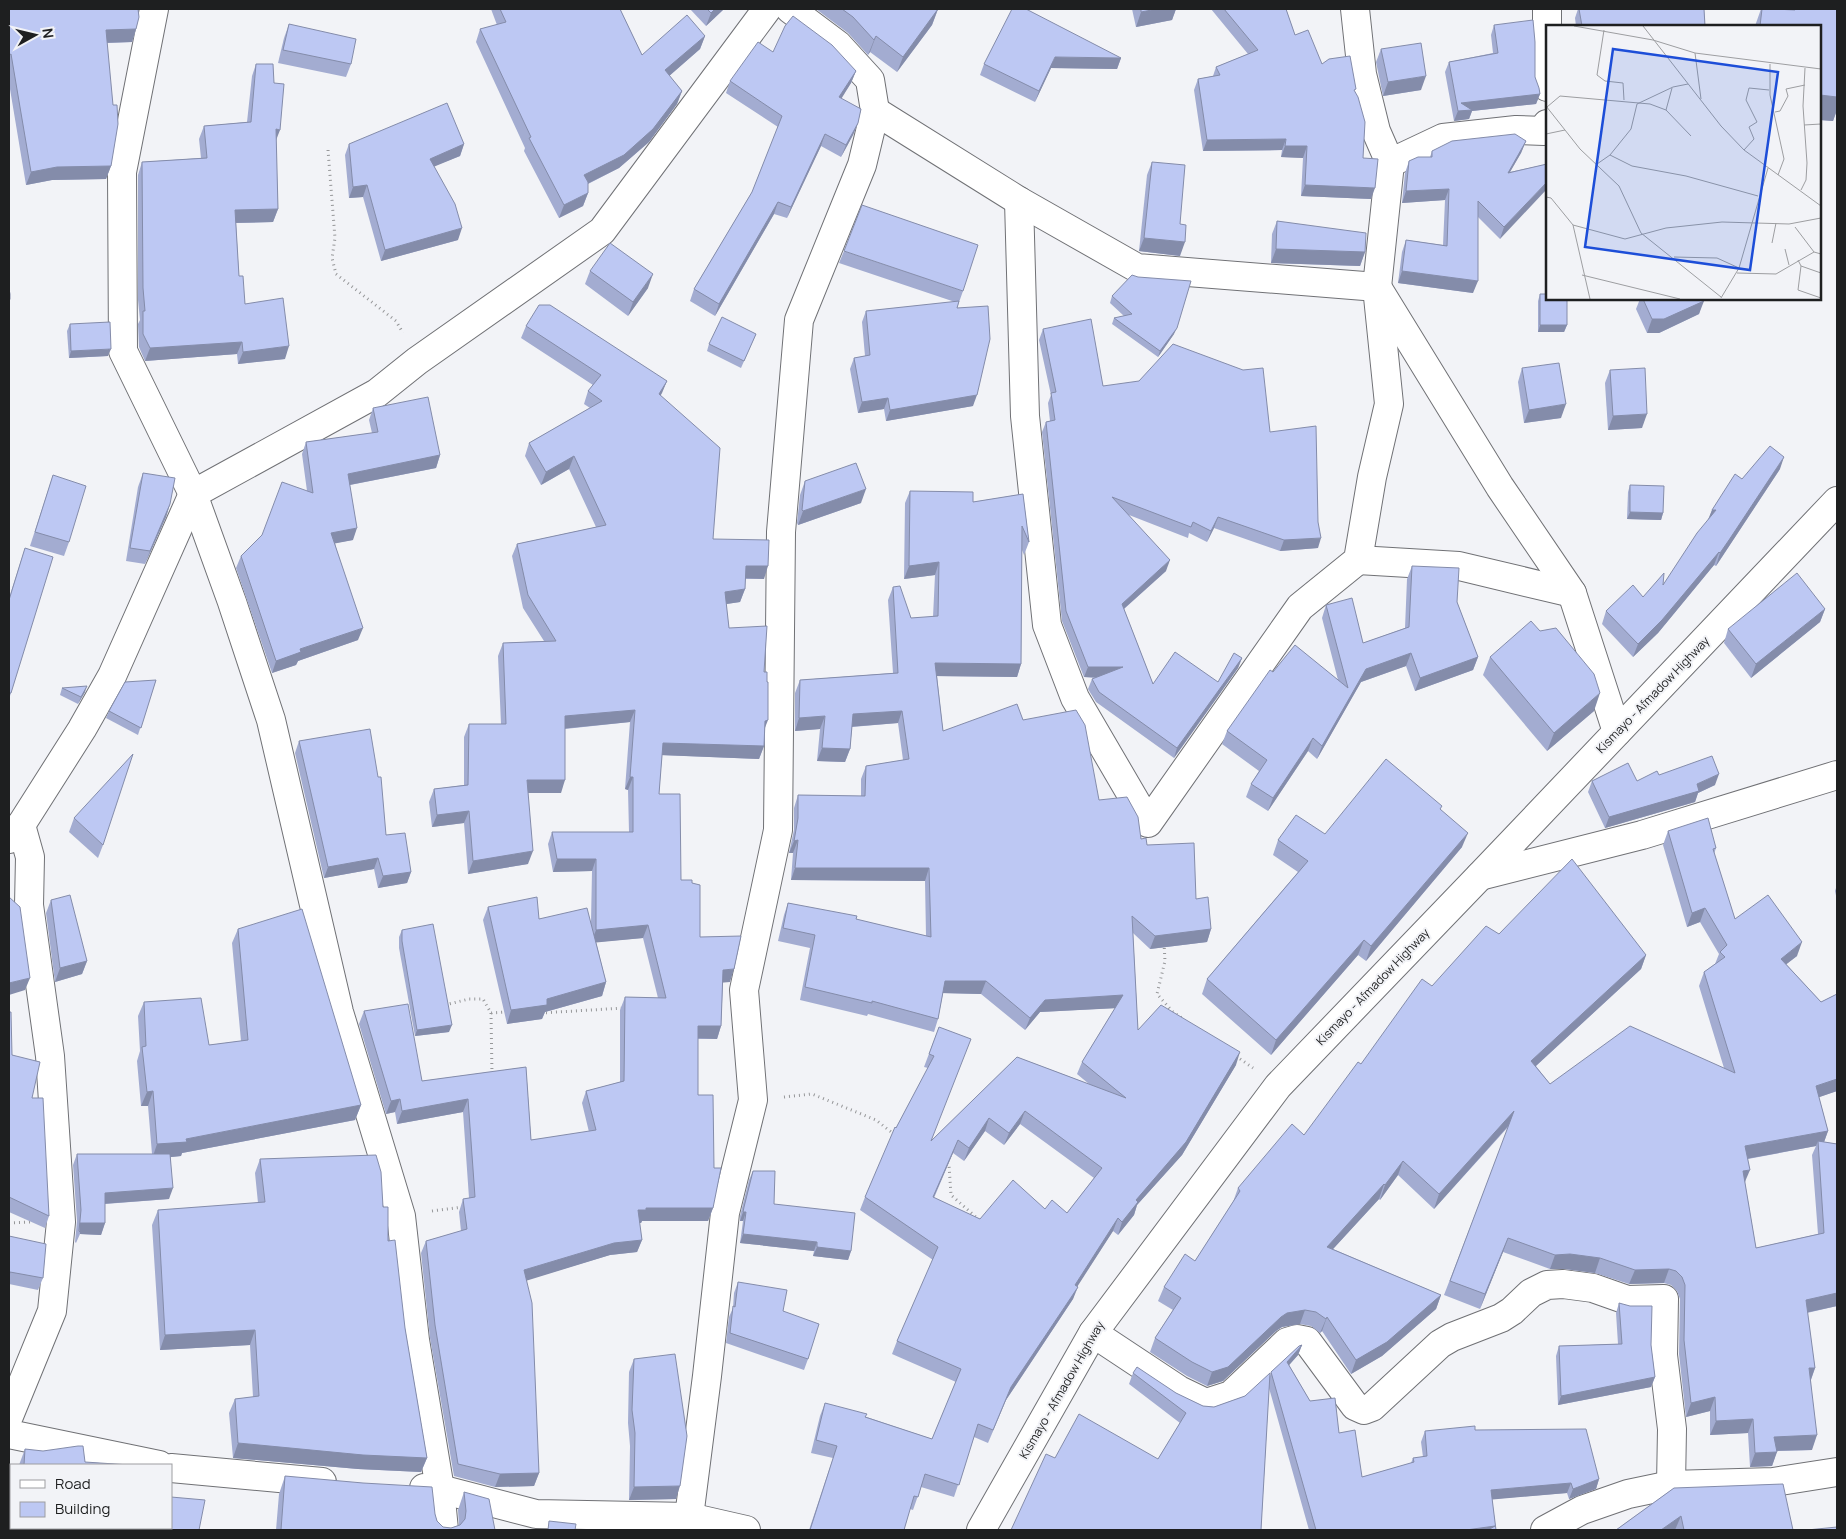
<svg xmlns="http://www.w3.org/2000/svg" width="1846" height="1539" viewBox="0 0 1846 1539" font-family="Manrope,sans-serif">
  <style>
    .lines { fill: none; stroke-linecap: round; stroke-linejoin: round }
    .minor-casing { stroke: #707175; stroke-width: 30 }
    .major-casing { stroke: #707175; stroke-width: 30 }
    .path { stroke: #969799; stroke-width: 3; stroke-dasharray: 1 4; stroke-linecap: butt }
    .minor { stroke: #fff; stroke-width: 28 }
    .major { stroke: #fff; stroke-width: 28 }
    .wall { fill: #a3acd1; fill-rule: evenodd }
    .shaded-wall { fill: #848caa }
    .building { fill: #bdc8f3; stroke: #848caa; fill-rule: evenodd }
    .labels { text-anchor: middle; stroke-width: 4; stroke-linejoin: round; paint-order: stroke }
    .street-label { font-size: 12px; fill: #1e1f20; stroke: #f2f3f7 }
    .inset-road { fill: none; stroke: #9d9ea1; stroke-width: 1 }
    .view { fill: #1d4ed8; fill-opacity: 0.15; stroke: #1d4ed8; stroke-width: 2.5 }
    .inset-edge { fill: none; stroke: #1e1f20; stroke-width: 2.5 }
  </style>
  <rect width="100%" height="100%" fill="#f2f3f7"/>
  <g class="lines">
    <defs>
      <g id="minor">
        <path d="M154 9 122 172 123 351 193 494 232 602 271 720 339 1012 401 1216 415 1340 440 1489 444 1530"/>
        <path d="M1547 9V87"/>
        <path d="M875 111 1019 201 1137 268 1377 287 1500 487 1572 593 1617 732"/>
        <path d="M1390 163 1443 138 1516 130 1544 131 1547 124"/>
        <path d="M1019 201 1025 416 1047 625 1075 698 1148 823 1300 607 1358 560 1372 477 1389 404 1377 287 1390 163 1376 131 1362 74 1355 9"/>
        <path d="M1358 560 1459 566 1572 593"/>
        <path d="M9 839 21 825 82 729 112 676 193 494 377 393 417 361 602 231 767 9"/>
        <path d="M1480 876 1642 835 1837 775"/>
        <path d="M1093 1333 1179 1390 1206 1403 1231 1395 1287 1342 1297 1339 1307 1341 1355 1406 1364 1410 1372 1407 1440 1344 1452 1337 1501 1318 1512 1311 1531 1293 1547 1285 1563 1284 1593 1288 1627 1300 1664 1299 1663 1355 1672 1429 1671 1485"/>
        <path d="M9 1416 52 1311 61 1222 50 1056 29 905 30 857 21 825"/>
        <path d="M9 1434 159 1465"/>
        <path d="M171 1468 322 1482"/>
        <path d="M424 1488 440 1489 536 1514 689 1517 746 1530"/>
        <path d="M689 1517 707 1376 725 1213 753 1100 744 990 778 830 781 532 799 320 862 165 875 111 870 80 838 45 790 9"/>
        <path d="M1545 1530 1582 1510 1628 1494 1671 1485 1773 1482 1837 1472"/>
      </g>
      <path id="major" d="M981 1530 1093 1333 1278 1086 1480 876 1837 501"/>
    </defs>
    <use href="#minor" class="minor-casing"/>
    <use href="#major" class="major-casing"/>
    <g class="path">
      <path d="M328 150 335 238 332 258 336 274 396 321 403 333"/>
      <path d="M1164 943 1165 961 1157 994 1173 1012 1182 1018"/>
      <path d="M445 1005 469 999H483L491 1013 507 1012"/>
      <path d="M491 1013 492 1075"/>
      <path d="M541 1013 624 1008"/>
      <path d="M1236 1056 1253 1068"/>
      <path d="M784 1097 812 1094 876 1120 895 1135"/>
      <path d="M946 1164 949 1165 951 1195 977 1218"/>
      <path d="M432 1211 463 1207"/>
      <path d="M9 1223 31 1222"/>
    </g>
    <use href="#minor" class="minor"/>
    <use href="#major" class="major"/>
  </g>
  <g class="wall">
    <path d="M9 9 136 29 132 42 107 43 111 166 106 179 52 180 26 185 9 83Z"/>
    <path d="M491 9H620L642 55 705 36 700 49 669 76 682 91 677 104 649 142 619 168 588 184V193L583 206 559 218 524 151 525 148 476 42 480 29 497 25Z"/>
    <path d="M690 9H724L706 26Z"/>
    <path d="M816 9H938L932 25 897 72 870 52 868 55 848 33Z"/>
    <path d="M1132 9H1176L1172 20 1136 27Z"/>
    <path d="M1211 9H1286L1295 35 1322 64 1355 92 1363 158 1371 199 1301 196 1303 158 1281 157 1282 150 1203 151 1194 90 1198 79 1213 76 1216 67 1248 54Z"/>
    <path d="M1578 9H1704L1705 26H1576L1575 18Z"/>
    <path d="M1761 9 1790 10V9H1837V110L1833 121 1820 120V26H1755Z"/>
    <path d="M289 24 351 64 346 77 278 63 284 38Z"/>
    <path d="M1494 25 1535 77 1540 94 1536 104 1472 111 1469 119 1454 121 1445 72 1449 62 1493 53 1491 35Z"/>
    <path d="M1381 49 1421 90 1383 96 1376 62Z"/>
    <path d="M773 52 856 71 851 83 841 98 858 123 853 135 841 157 821 146 787 218 774 214 715 316 690 301 694 289 752 192 778 127 726 93 730 81Z"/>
    <path d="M1121 58 1117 69 1051 68 1035 102 980 75 984 64Z"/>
    <path d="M256 64 276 140 278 209 273 222 236 223 239 276 245 304 285 359 238 364 237 354 145 361 139 347 138 324 140 320 138 300V175L142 162 201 158 199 139 204 126 247 122 252 76Z"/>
    <path d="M1526 141 1521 153 1510 172 1547 164 1500 239 1478 217 1473 293 1398 283 1402 252 1406 240 1443 245 1445 200 1402 203 1405 173 1409 161 1430 157 1432 151Z"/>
    <path d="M349 144H464L460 156 434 166 458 240 381 261 363 197 349 198 345 155Z"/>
    <path d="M1152 162 1180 224V256L1139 251 1147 175Z"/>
    <path d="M1277 221 1365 252 1360 266 1271 263 1272 234Z"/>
    <path d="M844 251 963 291 957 308 973 406 886 421 884 409 858 413 850 369 854 358 865 356 862 322 866 311 955 302 839 263Z"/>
    <path d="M590 271 648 288 628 316 585 284Z"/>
    <path d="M1540 294 1567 325 1564 332H1538V301Z"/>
    <path d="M1112 296 1174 334 1158 357 1112 324 1114 318 1124 316 1110 303Z"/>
    <path d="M1640 299H1703L1699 314 1659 333H1647L1636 309Z"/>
    <path d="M70 324 108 356 69 358 67 331Z"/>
    <path d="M526 326 667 381 660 396 713 539 764 579H745V589L740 602 726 604 729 628 764 672 765 730 764 746 759 759 662 755 659 794 681 880 692 883 700 937 730 982H723L721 1026 717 1039H698V1095L713 1208 708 1221H642L641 1223H639L642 1240 637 1252 610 1255 526 1280 539 1473 534 1486 495 1487 454 1476 430 1338 421 1253 426 1241 461 1231 459 1212 463 1199 469 1198 463 1112 397 1124 395 1112 386 1114 359 1024 364 1011 422 1081 526 1067 531 1140 589 1132 582 1103 586 1091 620 1082V1010L625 997 658 998 643 938 596 942 606 982 602 996 545 1012 542 1019 507 1024 483 920 488 907 539 919 591 922 592 871 553 872 548 844 552 832H629L628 790 625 789 630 722 565 729 561 793H528V864L468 874 464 823 432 827 429 802 434 789 464 785V737L469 724H501L498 656 503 643 544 641 523 608 512 556 517 544 596 527 569 469 541 485 525 456 529 443 590 408 584 404 588 391 593 385 521 338Z"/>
    <path d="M1043 329 1103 386 1270 432 1318 548 1280 551 1214 528 1207 542 1189 533 1188 538 1129 515 1166 571 1124 609 1153 684 1218 682 1242 658 1238 668 1174 758 1096 702 1088 689 1092 679 1095 678 1084 677 1062 621 1042 432 1046 422 1050 421 1048 403 1051 395 1039 340Z"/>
    <path d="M756 334 741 368 707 351 709 344Z"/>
    <path d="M1522 368 1561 418 1524 423 1518 382Z"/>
    <path d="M1610 370 1642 428 1608 430 1605 383Z"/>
    <path d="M373 408 440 455 436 468 350 485 353 540 335 543 358 640 298 661 296 665 272 673 236 568 241 556 307 491 302 454 306 442 372 433 369 420Z"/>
    <path d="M1780 469 1716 566 1714 565 1658 633 1633 657 1602 624 1606 611 1643 597 1663 585 1709 519 1712 510 1742 479Z"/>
    <path d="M143 473 170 504 166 517 145 564 126 561 138 487Z"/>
    <path d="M53 475 69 542 64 556 30 546Z"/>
    <path d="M805 481 861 503 798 525 797 523 800 495Z"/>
    <path d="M1630 485 1663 513 1661 520 1627 519 1628 492Z"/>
    <path d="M910 491 973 502 1023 494 1029 542 1024 555 1022 550 1021 664 1017 677 937 676 943 731 1023 720 1099 800 1141 839 1196 899 1211 929 1207 942 1150 949 1133 933 1138 1030 1236 1065 1182 1155 1137 1205 1134 1215 1118 1235 1113 1231 1077 1286 1073 1299 1006 1400 988 1443 974 1437 954 1497 921 1487 913 1510 910 1509 904 1530H809L833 1458 811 1453 820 1416 825 1403 932 1439 956 1382 892 1354 897 1341 933 1260 860 1210 865 1197 896 1128 928 1068 924 1067 939 1027 932 1140 1017 1057 1089 1084 1077 1074 1082 1062 1115 1008 1040 1012 1025 1030 981 994 943 993 938 1019 934 1032 868 1014 867 1016 800 1000 810 948 778 941 784 915 788 903 926 936 925 881 791 880 793 853H789L794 830V808L798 795 861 796V779L866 766 903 760 898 723 852 727 850 749 845 762 817 761 820 729 795 731V693L800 680 893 673 888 600 893 587 911 618 933 617 935 575 904 579 905 503ZM1020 1124 1094 1178 1067 1213 1045 1209 980 1219 934 1198 953 1153 964 1161 985 1131 1004 1145Z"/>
    <path d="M25 548 11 693 9 699V598Z"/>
    <path d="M1412 566 1457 602 1478 657 1473 670 1415 691 1406 666 1361 682 1317 759 1308 751 1268 811 1246 797 1251 784 1259 771 1222 744 1227 731 1273 672 1338 680 1322 618 1326 605 1363 643 1405 628 1407 579Z"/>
    <path d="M1825 609 1820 622 1751 678 1724 643 1728 629Z"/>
    <path d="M1490 657 1594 711 1547 751 1483 675Z"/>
    <path d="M156 680 138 735 106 718 109 711Z"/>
    <path d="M62 688 85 692 78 704 60 695Z"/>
    <path d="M299 741 386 835 411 872 407 883 378 888 374 869 324 878 295 753Z"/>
    <path d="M1659 775 1715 785 1698 793 1695 802 1605 828 1588 792 1592 781H1637Z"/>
    <path d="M1441 810 1462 847 1366 961 1358 955 1271 1055 1202 994 1207 979 1298 872 1273 855 1278 840 1325 834Z"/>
    <path d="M74 818 103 845 98 858 69 832Z"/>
    <path d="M1668 831 1716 848 1714 854 1735 919 1797 956 1786 964 1821 1002 1837 994V1091L1819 1097 1828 1131 1824 1142 1837 1144V1306L1807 1313 1815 1368 1811 1380 1812 1450 1777 1451 1772 1466 1750 1467 1748 1433 1710 1435V1411L1686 1417 1679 1354 1680 1299 1677 1291 1671 1285 1664 1283 1629 1284 1595 1273 1565 1269H1550L1503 1252 1480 1309 1444 1295 1509 1126 1434 1209 1398 1175 1380 1200 1379 1199 1333 1249 1441 1295 1436 1309 1382 1356 1351 1374 1322 1331 1320 1333 1311 1326 1300 1324 1282 1327 1276 1331 1223 1381 1207 1386 1187 1376 1150 1352 1155 1338 1173 1310 1158 1301 1164 1287 1195 1261 1233 1202 1238 1188 1304 1135 1361 1064 1432 986 1499 934 1646 955 1641 969 1536 1066 1550 1084 1724 1068 1699 986 1704 972 1715 964 1719 954 1700 922 1687 927 1663 845ZM1816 1146 1812 1155 1818 1234 1756 1248 1745 1183 1748 1159Z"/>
    <path d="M1837 885V900L1835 891Z"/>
    <path d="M51 900 87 961 82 974 55 982 46 913Z"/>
    <path d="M238 929 361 1105 355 1120 182 1153 181 1156 171 1157 169 1199 105 1204V1223L101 1235 80 1234 76 1243 75 1242 77 1221 73 1165 77 1154H152L148 1106H141L137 1061 140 1051 138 1016 144 1002 209 1045 241 1041 232 943Z"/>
    <path d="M402 930 449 1032 415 1036 399 948V937Z"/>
    <path d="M9 1012 12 1055 32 1098 49 1216 45 1228 9 1212Z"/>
    <path d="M260 1159 383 1207 405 1328 427 1458 421 1472 358 1469 233 1458 229 1413 235 1399 253 1397 250 1345 160 1350 152 1225 158 1210 258 1203 255 1173Z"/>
    <path d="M753 1171 774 1204 851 1251 848 1260 813 1256 814 1251 740 1243 743 1221H740V1216L749 1180Z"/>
    <path d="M9 1236 43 1278 38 1290 9 1284Z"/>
    <path d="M738 1282 783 1311 808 1359 804 1370 726 1343 729 1317 733 1308 734 1293Z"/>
    <path d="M1619 1303 1651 1345 1655 1377 1651 1387 1558 1405 1556 1356 1559 1346 1618 1344 1616 1313Z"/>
    <path d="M1302 1345 1298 1355 1289 1365 1310 1401 1339 1433 1362 1477 1411 1463 1413 1458 1423 1457 1421 1442 1425 1431 1475 1430 1599 1479 1596 1489 1569 1499 1567 1493 1492 1499 1496 1530H1309L1269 1388 1261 1530 1055 1458 1158 1459 1180 1423 1129 1384 1133 1373 1203 1406 1214 1407 1245 1396 1270 1376 1271 1372Z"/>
    <path d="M634 1359 676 1499 629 1500 630 1446 628 1423 629 1372Z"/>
    <path d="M25 1449 85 1462 130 1465H19Z"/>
    <path d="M285 1476 435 1514 437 1521 443 1527 451 1528 459 1525 458 1510 464 1492 495 1530H276L279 1494Z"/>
    <path d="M1674 1488 1793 1530H1616Z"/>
  </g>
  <g class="shaded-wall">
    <path d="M715 9H724L706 26 711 13Z"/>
    <path d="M938 9 932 25 897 72 903 57Z"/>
    <path d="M1157 9H1176L1172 20 1136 27 1141 12Z"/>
    <path d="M136 29 132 42 101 43 106 30Z"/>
    <path d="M705 36 700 49 660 84 665 70Z"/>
    <path d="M876 36 870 52 868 55 874 40Z"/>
    <path d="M1055 57 1121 58 1117 69 1051 68 1035 102 1039 91Z"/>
    <path d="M856 71 851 83 835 109 839 97Z"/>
    <path d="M1426 76 1421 90 1383 96 1388 82Z"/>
    <path d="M682 91 677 104 649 142 619 168 579 188 584 175Z"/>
    <path d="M1540 94 1536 104 1472 111 1469 119 1454 121 1461 103Z"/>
    <path d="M1820 95 1837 97V110L1833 121 1820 120Z"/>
    <path d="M858 123 853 135 841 157 846 145Z"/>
    <path d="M276 129 280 130 275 143Z"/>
    <path d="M825 134 821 146 787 218 791 207Z"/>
    <path d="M1286 139 1282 150 1203 151 1207 140Z"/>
    <path d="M1526 141 1521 153 1503 184 1508 173Z"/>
    <path d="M464 144 460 156 426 170 430 159Z"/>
    <path d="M1285 146H1307L1303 158 1281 157Z"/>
    <path d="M111 166 106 179 52 180 26 185 31 172 57 167Z"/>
    <path d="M1547 182V189L1500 239 1504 227Z"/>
    <path d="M367 185 363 197 349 198 353 187Z"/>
    <path d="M1305 185 1375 188 1371 199 1301 196Z"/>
    <path d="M1449 189 1445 200 1402 203 1406 191Z"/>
    <path d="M588 193 583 206 559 218 564 205Z"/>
    <path d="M778 202 774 214 715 316 719 304Z"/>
    <path d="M278 209 273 222 230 223 235 210Z"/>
    <path d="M462 228 458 240 381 261 385 250Z"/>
    <path d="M1144 238 1185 242 1180 256 1139 251Z"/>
    <path d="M1276 249 1365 252 1360 266 1271 263Z"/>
    <path d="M1402 271 1478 281 1473 293 1398 283Z"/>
    <path d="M653 274 648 288 628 316 633 302Z"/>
    <path d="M1704 301 1699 314 1659 333H1647L1652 319Z"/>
    <path d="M1540 325H1567L1564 332H1538Z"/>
    <path d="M1177 328 1174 334 1158 357 1160 351Z"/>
    <path d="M242 342 237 354 145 361 150 348Z"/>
    <path d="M289 346 285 359 238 364 243 352Z"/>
    <path d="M111 349 108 356 69 358 71 351Z"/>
    <path d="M667 381 662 393 654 407 659 394Z"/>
    <path d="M977 395 973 406 886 421 890 410Z"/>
    <path d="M888 398 884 409 858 413 862 402Z"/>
    <path d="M1566 404 1561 418 1524 423 1529 410Z"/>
    <path d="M1647 414 1642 428 1608 430 1613 416Z"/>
    <path d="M440 455 436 468 344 486 348 474Z"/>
    <path d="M574 456 569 469 541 485 546 472Z"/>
    <path d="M1784 457 1780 469 1716 566 1720 553Z"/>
    <path d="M866 489 861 503 798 525 803 511Z"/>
    <path d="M170 504 166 517 145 564 150 551Z"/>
    <path d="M1712 510H1716L1707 522Z"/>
    <path d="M1630 512 1663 513 1661 520 1627 519Z"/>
    <path d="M1218 517 1214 528 1207 542 1211 531Z"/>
    <path d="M357 528 353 540 327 545 331 533Z"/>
    <path d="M1321 538 1318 548 1280 551 1284 540Z"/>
    <path d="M1719 552 1714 565 1658 633 1633 657 1638 644Z"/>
    <path d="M1170 560 1166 571 1118 614 1122 604Z"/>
    <path d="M939 562 935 575 904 579 909 566Z"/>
    <path d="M746 566H768L764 579 742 578Z"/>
    <path d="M745 589 740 602 720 605 725 592Z"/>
    <path d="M1825 609 1820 622 1751 678 1756 664Z"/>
    <path d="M363 628 358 640 298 661 296 665 272 673 276 661 300 649Z"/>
    <path d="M1411 653 1406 666 1361 682 1317 759 1322 746 1366 669Z"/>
    <path d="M1478 657 1473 670 1415 691 1420 678Z"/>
    <path d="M1242 658 1238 668 1174 758 1177 748Z"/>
    <path d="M935 663 1021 664 1017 677 931 676Z"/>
    <path d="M1088 667H1123L1120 678 1084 677Z"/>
    <path d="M87 686 85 692 78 704 81 697Z"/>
    <path d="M1600 693 1594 711 1547 751 1554 733Z"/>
    <path d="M635 710 630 722 560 729 565 716Z"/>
    <path d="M902 711 898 723 848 727 853 714Z"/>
    <path d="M825 716 820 729 795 731 799 718Z"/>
    <path d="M768 720 763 733 765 721Z"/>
    <path d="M1313 738 1308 751 1268 811 1273 798Z"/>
    <path d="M663 743 764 746 759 759 659 755Z"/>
    <path d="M822 748 850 749 845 762 817 761Z"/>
    <path d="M1719 774 1715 785 1698 793 1695 802 1605 828 1609 817 1697 784Z"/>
    <path d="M630 777H633L628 790 625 789Z"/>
    <path d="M527 780H565L561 793H522Z"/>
    <path d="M469 811 464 823 432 827 437 815Z"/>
    <path d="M1468 833 1462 847 1366 961 1371 946Z"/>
    <path d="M798 840 793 853H789L794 841Z"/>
    <path d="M533 851 528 864 468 874 473 861Z"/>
    <path d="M378 858 374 869 324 878 328 867Z"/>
    <path d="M557 859H596L592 871 553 872Z"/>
    <path d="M795 868H929L925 881 791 880Z"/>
    <path d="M411 872 407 883 378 888 383 876Z"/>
    <path d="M1705 908 1700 922 1687 927 1692 913Z"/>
    <path d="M648 925 643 938 591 943 596 930Z"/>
    <path d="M1211 929 1207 942 1150 949 1155 936Z"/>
    <path d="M1364 940 1358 955 1271 1055 1276 1040Z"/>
    <path d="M1802 942 1797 956 1775 973 1781 959Z"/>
    <path d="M1646 955 1641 969 1526 1075 1531 1061Z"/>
    <path d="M87 961 82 974 55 982 60 968Z"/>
    <path d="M734 969 730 982 718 983 723 970Z"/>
    <path d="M30 978 25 990 9 995V983Z"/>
    <path d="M945 981H986L981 994 940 993Z"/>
    <path d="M606 982 602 996 545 1012 542 1019 507 1024 511 1010 547 999Z"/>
    <path d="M1123 995 1119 1008 1040 1012 1025 1030 1030 1018 1045 1000Z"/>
    <path d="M452 1025 449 1032 415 1036 417 1030Z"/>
    <path d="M698 1026H721L717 1039 693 1038Z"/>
    <path d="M1240 1052 1236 1065 1182 1155 1137 1205 1134 1215 1118 1235 1122 1222 1136 1200Z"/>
    <path d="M1837 1079V1091L1811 1100 1816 1086Z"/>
    <path d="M153 1091 148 1106H141L147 1092Z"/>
    <path d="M400 1099 395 1112 386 1114 391 1101Z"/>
    <path d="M468 1099 463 1112 397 1124 402 1111Z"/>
    <path d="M361 1105 355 1120 182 1153 181 1156 152 1159 157 1144 186 1139Z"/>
    <path d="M1025 1111 1020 1124 1004 1145 1009 1133Z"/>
    <path d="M1514 1111 1509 1125 1434 1209 1439 1194Z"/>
    <path d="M989 1118 985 1131 964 1161 969 1148Z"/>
    <path d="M1828 1131 1823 1145 1818 1141 1816 1146 1740 1160 1745 1146Z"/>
    <path d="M958 1140 953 1153 928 1210 933 1197Z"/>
    <path d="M1403 1161 1398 1175 1380 1200 1385 1185Z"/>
    <path d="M1750 1170 1744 1184 1743 1171Z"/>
    <path d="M1384 1184 1379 1199 1322 1261 1327 1247Z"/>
    <path d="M173 1188 169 1199 101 1204 105 1193Z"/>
    <path d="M646 1208H713L708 1221H642L641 1223H633L638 1210Z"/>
    <path d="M743 1212H746L743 1221H740Z"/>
    <path d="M1118 1218 1113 1231 1070 1298 1075 1285Z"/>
    <path d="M80 1223H105L101 1235 80 1234Z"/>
    <path d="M743 1234 817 1242 814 1251 740 1243Z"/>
    <path d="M1508 1238 1503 1252 1480 1309 1485 1294Z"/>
    <path d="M642 1240 637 1252 610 1255 519 1283 524 1270 614 1243Z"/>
    <path d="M817 1247 851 1251 848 1260 813 1256Z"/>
    <path d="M1570 1254 1600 1258 1595 1273 1565 1269H1550L1555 1255Z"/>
    <path d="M1669 1269 1664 1283 1629 1284 1635 1270Z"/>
    <path d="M1078 1287 1073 1299 1006 1400 988 1443 1011 1387Z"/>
    <path d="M1837 1293V1306L1800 1314 1806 1300Z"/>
    <path d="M1441 1295 1436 1309 1382 1356 1351 1374 1356 1360Z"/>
    <path d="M1305 1310 1300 1324 1282 1327 1276 1331 1223 1381 1207 1386 1212 1372 1281 1317 1287 1313Z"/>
    <path d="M1327 1317 1322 1331 1320 1333 1326 1319Z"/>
    <path d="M255 1330 250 1345 160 1350 165 1335Z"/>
    <path d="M1302 1345 1298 1355 1283 1372 1287 1362Z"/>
    <path d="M1809 1368H1815L1810 1382Z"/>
    <path d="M1655 1377 1651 1387 1558 1405 1561 1396Z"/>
    <path d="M1715 1397 1710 1411 1686 1417 1691 1403Z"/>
    <path d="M1753 1419 1748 1433 1710 1435 1716 1421Z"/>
    <path d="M1817 1435 1812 1450 1769 1451 1774 1437Z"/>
    <path d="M238 1443 427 1458 421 1472 358 1469 233 1458Z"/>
    <path d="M1777 1452 1772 1466 1750 1467 1755 1453Z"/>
    <path d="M539 1473 534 1486 495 1487 500 1474Z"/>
    <path d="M1599 1479 1596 1489 1569 1499 1573 1489Z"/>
    <path d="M1571 1483 1567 1493 1487 1500 1491 1490Z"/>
    <path d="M680 1486 676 1499 629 1500 634 1487Z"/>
    <path d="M1681 1516 1675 1530H1661Z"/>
    <path d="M1495 1526 1494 1530H1466Z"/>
  </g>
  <g class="building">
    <path d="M9 9H138L139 17 136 29 106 30 113 105H117L118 124 111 166 57 167 31 172 11 54 9 55Z"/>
    <path d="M500 9H620L642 55 687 15 705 36 665 70 682 91 653 129 624 155 584 175 588 182V193L564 205 529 138 531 137 480 29 506 22Z"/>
    <path d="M707 9H715L711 13Z"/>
    <path d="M842 9H938L903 57 876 36 874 40 853 17Z"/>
    <path d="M1012 9H1026L1121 58 1055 57 1039 91 984 64Z"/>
    <path d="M1141 9H1157L1141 12Z"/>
    <path d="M1224 9H1286L1295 35 1308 30 1322 64 1329 59 1350 56 1356 89 1354 90 1358 97 1365 122 1363 158 1378 159 1375 188 1305 185 1307 146H1285L1286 139 1207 140 1198 79 1220 75 1216 67 1258 50Z"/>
    <path d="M1579 9H1704L1705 26H1582Z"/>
    <path d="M1762 9H1774L1795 10V9H1837V97L1820 95V26H1760Z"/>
    <path d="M793 16 832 45 856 71 839 97 861 109 858 123 846 145 825 134 791 207 778 202 719 304 694 289 752 192 782 116 730 81 758 42 773 52 785 26Z"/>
    <path d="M1533 20 1535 42V77L1539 88 1540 94 1461 103 1472 110 1458 111 1449 62 1498 53 1494 25Z"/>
    <path d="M289 24 356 39 351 64 283 50Z"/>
    <path d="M1421 43 1426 76 1388 82 1381 49Z"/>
    <path d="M256 64H273L274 83 284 84 280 130 276 129 278 209 235 210 239 276H243L245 304 283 298 289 346 243 352 242 342 150 348 143 334V311H145L143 288 142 162 207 158 204 126 251 122Z"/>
    <path d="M447 103 464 144 430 159 455 204 462 228 385 250 367 185 353 187 349 144Z"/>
    <path d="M1515 134 1526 141 1508 173 1547 164V182L1504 227 1478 201V281L1402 271 1406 240 1447 246 1449 189 1406 191 1409 161 1418 157H1432V151L1452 141Z"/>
    <path d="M1152 162 1185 165 1180 224 1186 225 1185 242 1144 238Z"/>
    <path d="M862 205 978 245 963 291 844 251Z"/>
    <path d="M1277 221 1366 233 1365 252 1276 249Z"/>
    <path d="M610 243 653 274 633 302 590 271Z"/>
    <path d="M1132 275 1138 277 1191 281 1177 328 1160 351 1114 318 1132 314 1112 296Z"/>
    <path d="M9 289 10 294V299L9 301Z"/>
    <path d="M1540 294H1547V299H1567V325H1540Z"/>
    <path d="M1643 299H1703L1704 301 1664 319H1652Z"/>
    <path d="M959 301 957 308 988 306 990 339 977 395 890 410 888 398 862 402 854 358 870 355 866 311Z"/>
    <path d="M539 305H550L667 381 659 394 720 448 713 539 769 540 768 566H746L745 589 725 592 729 628 767 626 764 672H767V682H768V720L765 721 764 746 663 743 659 794H680L681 880H692V883L700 885V937L741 936 734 969 723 970 721 1026H698V1095H713L714 1168H721L713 1208H646V1210H638L642 1240 614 1243 524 1270 532 1303 539 1473 500 1474 458 1464 435 1325 426 1241 467 1229 463 1199 475 1197 468 1099 402 1111 400 1099 391 1101 364 1011 408 1004 422 1081 526 1067 531 1140 596 1130 586 1091 624 1081 625 997 666 998 648 925 596 930V859H557L552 832H633V777H630L635 710 565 716V780H527L533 851 473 861 469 811 437 815 434 789 468 785 469 724H506L503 643 556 641 528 595 517 544 606 525 574 456 546 472 529 443 602 401 588 391 601 375 526 326Z"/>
    <path d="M722 317 756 334 744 361 709 344Z"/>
    <path d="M1091 319 1103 386 1139 381 1173 344 1243 370 1263 368 1270 432 1316 426 1318 522 1321 538 1284 540 1218 517 1211 531 1193 522 1191 527 1112 497 1170 560 1122 604 1153 684 1175 652 1218 682 1234 653 1242 658 1177 748 1099 692 1092 679 1123 667H1088L1066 611 1046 422 1055 420 1051 393 1056 392 1043 329Z"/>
    <path d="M110 322 111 349 71 351 70 324Z"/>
    <path d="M1559 363 1566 404 1529 410 1522 368Z"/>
    <path d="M1645 368 1647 414 1613 416 1610 370Z"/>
    <path d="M428 397 440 455 348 474 357 528 331 533 363 628 300 649 301 652 276 661 241 556 262 535 282 482 313 493 306 442 378 432 373 408Z"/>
    <path d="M1770 446 1784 457 1729 540 1720 553 1719 552 1662 620 1638 644 1606 611 1633 585 1643 597 1664 573 1663 585 1697 533 1716 510H1712L1735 474 1742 479Z"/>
    <path d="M856 463 866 489 803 511 802 510 805 481Z"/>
    <path d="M143 473 175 478 170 504 150 551 130 548Z"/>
    <path d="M53 475 86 486 69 542 35 532Z"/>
    <path d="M1630 485 1664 486 1663 513 1630 512Z"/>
    <path d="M910 491 973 492V502L1023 494 1029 542 1022 526 1021 664 935 663 943 731 1017 704 1023 720 1076 710 1085 725 1099 800 1127 797 1138 817 1141 839 1146 838 1147 845 1194 843 1196 899 1208 897 1211 929 1155 936 1132 916 1138 1030 1161 1005 1240 1052 1186 1142 1136 1200 1138 1202 1122 1222 1118 1218 1075 1285 1078 1287 1011 1387 993 1430 978 1424 959 1485 925 1474 918 1497 914 1496 904 1530H810L837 1446 816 1440 825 1403 867 1414 865 1417 932 1439 961 1369 897 1341 938 1247 865 1197 895 1127 896 1128 934 1056 929 1054 939 1027 971 1039 931 1141 1017 1057 1126 1098 1082 1062 1123 995 1045 1000 1030 1018 986 981H945L938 1019 872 1001V1003L805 987 815 935 783 928 788 903 857 916 856 919 931 937 929 868H795L798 840 794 841 798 818V795L865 796 866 766 909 759 902 711 853 714 850 749 822 748 825 716 799 718 800 680 898 673 893 587 900 586 911 618 938 616 939 562 909 566ZM1025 1111 1102 1168 1067 1213 1052 1200 1045 1209 1013 1180 980 1219 933 1197 958 1140 969 1148 989 1118 1009 1133Z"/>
    <path d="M25 548 53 557 11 693H9V600Z"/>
    <path d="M1412 566 1459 568 1457 602 1478 657 1420 678 1411 653 1366 669 1322 746 1313 738 1273 798 1251 784 1267 760 1227 731 1270 670 1273 672 1295 645 1348 688 1326 605 1352 598 1363 643 1409 627Z"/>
    <path d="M1797 573 1825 609 1756 664 1728 629Z"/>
    <path d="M1531 621 1540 631 1556 628 1594 674 1600 693 1554 733 1490 657Z"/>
    <path d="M156 680 141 728 109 711 125 682Z"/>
    <path d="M87 686 81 697 62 688Z"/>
    <path d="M370 729 378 777H381L386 835 405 833 411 872 383 876 378 858 328 867 299 741Z"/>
    <path d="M133 754 103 845 74 818Z"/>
    <path d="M1712 756 1719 774 1697 784 1699 791 1609 817 1592 781 1628 763 1637 781 1657 771 1659 775Z"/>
    <path d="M1386 759 1442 806 1440 809 1468 833 1371 946 1364 940 1276 1040 1207 979 1308 861 1278 840 1296 815 1325 834Z"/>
    <path d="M1708 818 1716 848 1713 849 1735 919 1768 895 1802 942 1781 959 1821 1002 1837 994V1079L1816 1086 1828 1131 1745 1146 1750 1170 1743 1171 1756 1248 1824 1233 1818 1141 1837 1144V1293L1806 1300 1815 1368H1809L1817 1435 1774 1437 1777 1452 1755 1453 1753 1419 1716 1421 1715 1397 1691 1403 1684 1340 1685 1285 1682 1277 1676 1271 1669 1269 1635 1270 1600 1258 1570 1254 1555 1255 1508 1238 1485 1294 1450 1281 1514 1111 1439 1194 1403 1161 1385 1185 1384 1184 1327 1247 1441 1295 1387 1342 1356 1360 1327 1317 1326 1319 1316 1312 1305 1310 1287 1313 1281 1317 1228 1367 1212 1372 1192 1362 1155 1338 1181 1298 1164 1287 1185 1254 1195 1261 1240 1191 1238 1188 1292 1124 1304 1135 1358 1062 1361 1064 1422 979 1432 986 1486 926 1499 934 1572 859 1646 955 1531 1061 1550 1084 1630 1026 1735 1073 1704 972 1725 957 1720 952 1727 945 1705 908 1692 913 1668 831Z"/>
    <path d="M70 895 87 961 60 968 51 900Z"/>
    <path d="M9 897 20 907 30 978 9 983Z"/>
    <path d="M537 897 539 919 587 908 606 982 547 999V1005L511 1010 488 907Z"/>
    <path d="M302 909 361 1105 186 1139 187 1142 157 1144 153 1091 147 1092 142 1047 146 1046 144 1002 201 998 209 1045 248 1040 238 929Z"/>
    <path d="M433 924 452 1025 417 1030 402 941V930Z"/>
    <path d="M9 1012H11L12 1055 40 1062 32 1098H43L49 1216 9 1197Z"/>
    <path d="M77 1154H170L173 1188 105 1193V1223H80V1232L79 1231 81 1210Z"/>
    <path d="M376 1155 381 1172 383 1207H388V1241L395 1240 405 1328 427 1458 363 1455 238 1443 235 1399 259 1396 255 1330 165 1335 158 1210 265 1202 260 1159Z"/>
    <path d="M753 1171H775L774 1204 855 1213 851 1251 817 1247V1242L743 1234 746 1212H743L744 1207Z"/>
    <path d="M9 1236 46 1244 43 1278 10 1272 9 1276Z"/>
    <path d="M738 1282 787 1290 783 1311 819 1324 808 1359 730 1333 733 1306 735 1307Z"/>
    <path d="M1619 1303 1630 1306H1652L1651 1345 1655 1377 1561 1396 1559 1346 1622 1344Z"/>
    <path d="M1302 1345 1287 1362 1310 1401 1335 1398 1339 1433 1355 1430 1362 1477 1414 1462 1413 1458 1427 1456 1425 1431 1475 1426V1430L1586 1429 1599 1479 1573 1489 1571 1483 1491 1490 1496 1530H1488L1495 1526 1466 1530H1316L1271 1372 1299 1346Z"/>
    <path d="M675 1354 687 1436 680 1486 634 1487 635 1433 632 1410 634 1359Z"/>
    <path d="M1137 1367 1176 1393 1203 1406 1214 1407 1245 1396 1270 1373 1261 1530H1011L1046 1454 1055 1458 1079 1414 1158 1459 1186 1413 1133 1373Z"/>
    <path d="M78 1446H83L85 1462 130 1465H24L25 1449 43 1451Z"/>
    <path d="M285 1476 363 1483 432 1487 435 1514 437 1521 443 1527 451 1528 460 1525 465 1519 466 1511 464 1492 489 1499 495 1530H281Z"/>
    <path d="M1783 1484 1793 1530H1684L1681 1516 1661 1530H1616L1674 1488Z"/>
    <path d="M11 1494V1528H171V1497L205 1500 199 1530H9V1495Z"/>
    <path d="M549 1521 576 1524 575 1530H548Z"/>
    <path d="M1837 1527V1530H1807Z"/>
  </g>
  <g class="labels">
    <g class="street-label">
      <text transform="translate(1653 695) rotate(-46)" y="4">Kismayo - Afmadow Highway</text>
      <text transform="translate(1373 987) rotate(-46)" y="4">Kismayo - Afmadow Highway</text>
      <text transform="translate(1062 1390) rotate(-60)" y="4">Kismayo - Afmadow Highway</text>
    </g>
  </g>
  <g transform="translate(1546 25)">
    <rect width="275" height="275" fill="#f2f3f7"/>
    <path class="inset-road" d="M28 1 107 15 149 28 275 44M97 1 175 101 198 125 275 181M58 5 51 50 59 56 77 58 78 75M149 28 155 74M224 39V70L238 134 232 150M0 81 34 124 73 161 95 208 175 272M1 82 14 71 104 79 120 85 145 111M120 85 126 63M229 87 234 86 242 71 240 64 259 60M258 100 275 99M0 109 19 105M198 125 208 114 203 102 211 97 200 75 203 63 223 65M64 130 85 104 91 79 127 62 142 59M51 139 64 130 86 141 140 151 212 171M255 165 260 155 261 138 257 81 259 43M0 172 5 173 27 200 44 274M27 200 79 214 120 203 176 197 243 199 275 193M249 202 268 227M226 218 230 198M239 224 243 240M128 232 171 233 193 243M252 235 255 241 252 265 275 273M255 241 275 248M191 248 230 249 268 227 275 229M36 250 134 274M175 273 193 243 222 143"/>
    <path class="view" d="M67 24 232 47 204 245 39 222Z"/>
    <rect width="275" height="275" class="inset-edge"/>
  </g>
  <rect width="1846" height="1539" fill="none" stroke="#1e1f20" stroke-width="20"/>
  <rect x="10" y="1464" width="162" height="65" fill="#f2f3f7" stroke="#9d9ea1"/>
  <rect x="20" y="1480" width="25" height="8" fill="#ffffff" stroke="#9d9ea1"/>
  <text x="55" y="1489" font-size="15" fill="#1e1f20">Road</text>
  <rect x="20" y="1502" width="25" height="15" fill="#bdc8f3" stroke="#9d9ea1"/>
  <text x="55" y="1514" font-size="15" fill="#1e1f20">Building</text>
  <g transform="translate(35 35) rotate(82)" stroke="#f2f3f7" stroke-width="4" paint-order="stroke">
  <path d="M0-4L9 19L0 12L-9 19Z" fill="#1e1f20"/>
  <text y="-8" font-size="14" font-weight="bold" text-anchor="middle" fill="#1e1f20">N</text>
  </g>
</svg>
